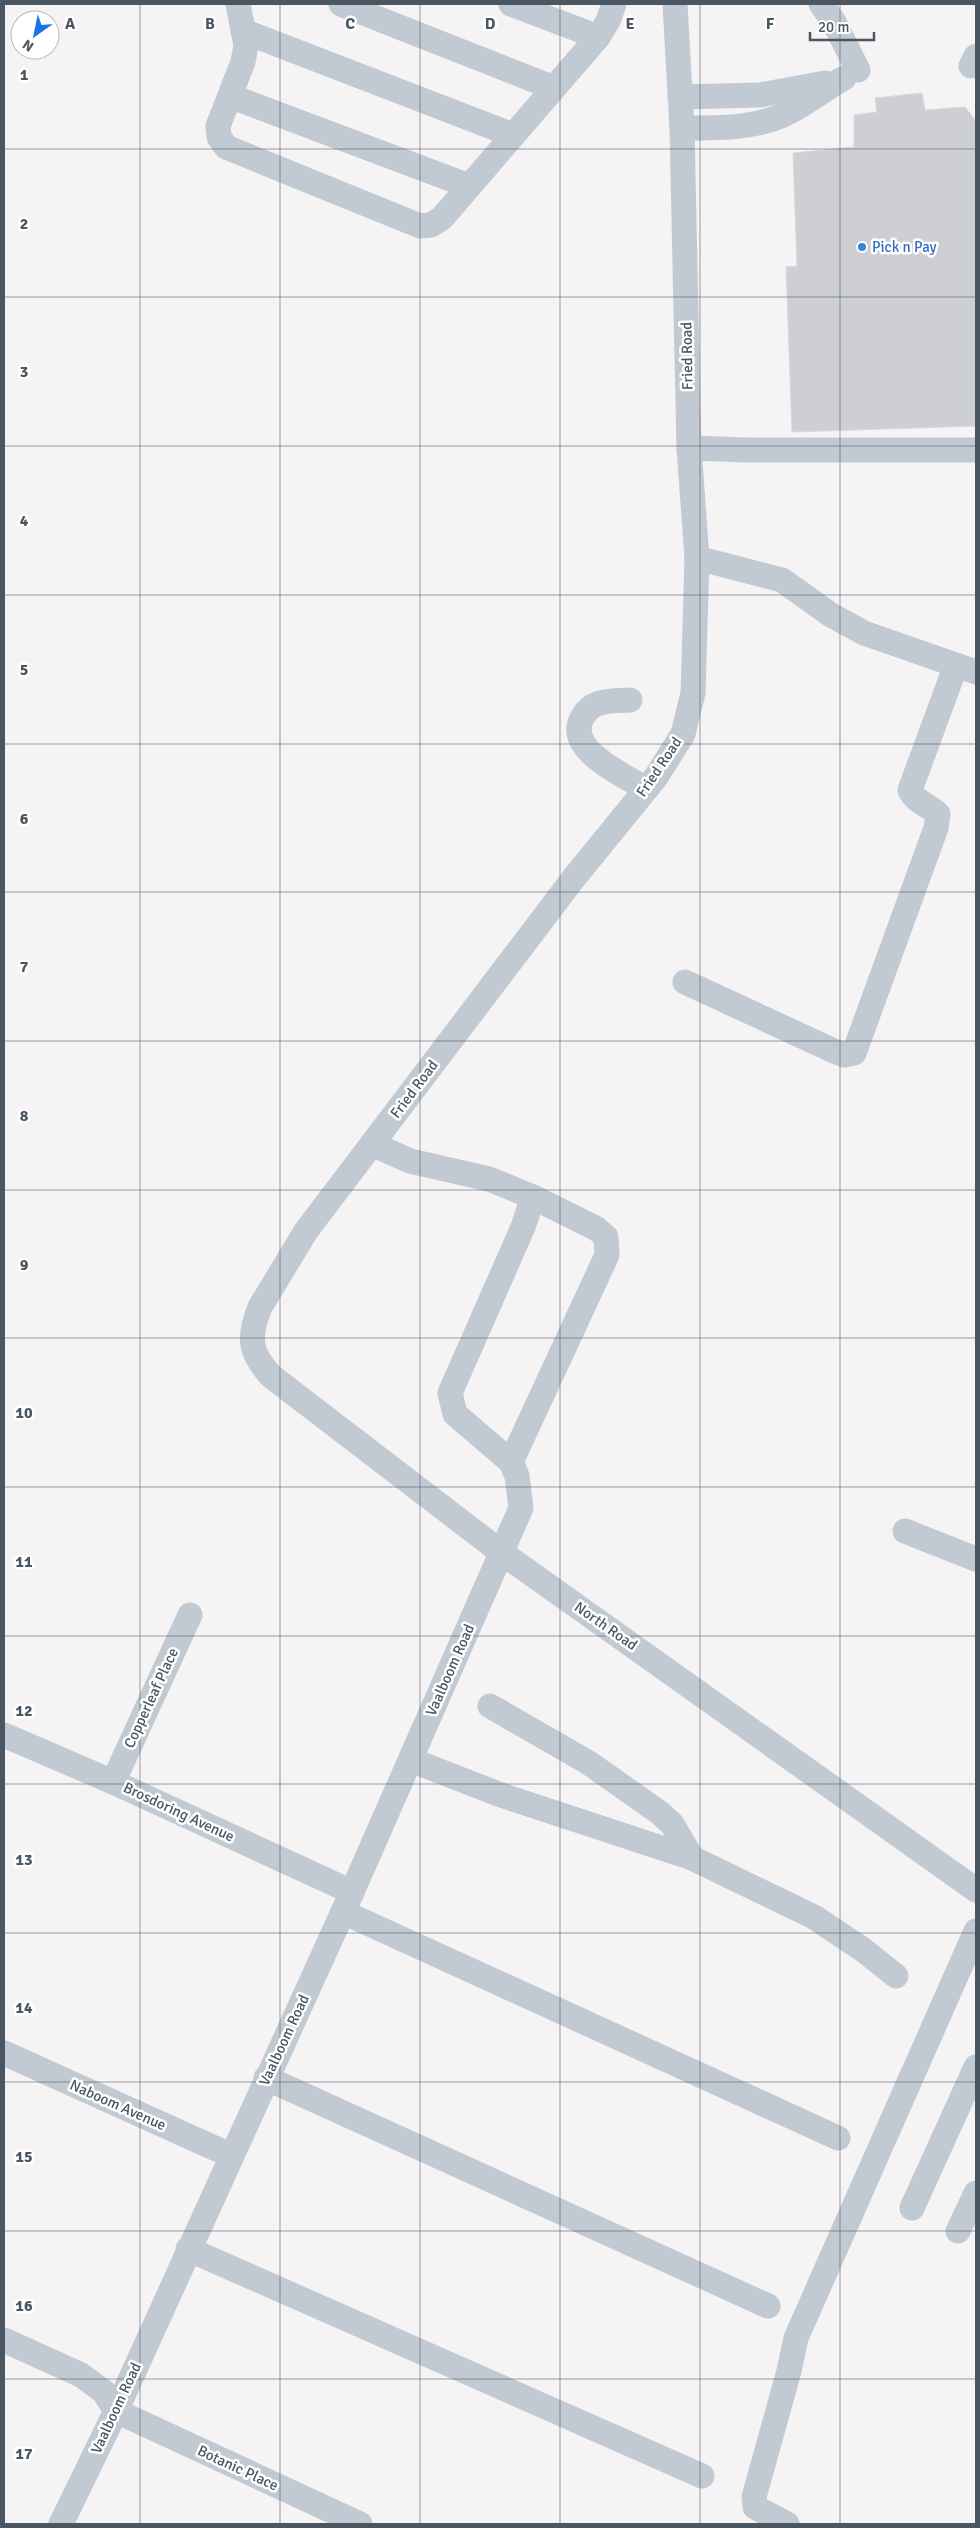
<svg xmlns="http://www.w3.org/2000/svg" width="980" height="2528" viewBox="0 0 980 2528" font-family="Signika,sans-serif">
  <style>
    .building { fill: #cdcfd5; stroke: #d7d9de }
    .lines { fill: none; stroke-linecap: round; stroke-linejoin: round }
    .minor { stroke: #c1cad2; stroke-width: 25 }
    .grid { fill: none; stroke: #4a5661; stroke-width: 1; stroke-opacity: 0.55 }
    .shop-dot { fill: #3f7fe0; stroke: #fff; stroke-width: 2 }
    .labels { text-anchor: middle; stroke-width: 5; stroke-linejoin: round; paint-order: stroke }
    .shop-label { font-size: 15px; fill: #366cbe; stroke: #fff; text-anchor: start }
    .street-label { font-size: 15px; fill: #4a5661; stroke: #fff }
    .grid-label { font-size: 16px; text-anchor: middle; font-weight: bold; fill: #4a5661; stroke: #fff; stroke-width: 5; stroke-linejoin: round; paint-order: stroke }
  </style>
  <rect width="100%" height="100%" fill="#f5f3f3"/>
  <path class="building" d="M922 93 925 110 965 107 976 121V426L792 432 786 267 797 266 793 153 854 147V115L877 112 875 98Z"/>
  <g class="lines">
    <g class="minor">
      <path d="M238 4 246 45 243 62 218 126 219 137 226 147 420 226 431 225 442 218 598 37 608 21 614 4"/>
      <path d="M341 4 554 88"/>
      <path d="M511 4 598 37"/>
      <path d="M675 4 682 128 689 448 697 558 693 693 683 734 656 777 573 879 306 1231 260 1307C248 1337 249 1352 271 1376L502 1553 976 1890"/>
      <path d="M821 4 834 22 858 70"/>
      <path d="M243 31 513 135"/>
      <path d="M971 66 976 56"/>
      <path d="M230 96 469 186"/>
      <path d="M680 97 760 95 825 83"/>
      <path d="M682 128C714 128 750 129 781 116 804 106 823 90 844 78"/>
      <path d="M689 448 747 450H976"/>
      <path d="M697 558 782 580 831 615 864 633 976 672"/>
      <path d="M630 700C612 701 591 699 582 718 565 750 624 775 646 789"/>
      <path d="M685 982 834 1051 844 1055 854 1053 936 828 938 814C930 806 914 801 910 790L956 665"/>
      <path d="M511 1462 607 1255 606 1237 597 1229 533 1197"/>
      <path d="M905 1531 976 1559"/>
      <path d="M490 1706 589 1763 660 1813 672 1824 692 1858"/>
      <path d="M4 1735 113 1782 352 1892"/>
      <path d="M411 1760 501 1795 692 1858 814 1917 862 1949 896 1976"/>
      <path d="M113 1782 190 1615"/>
      <path d="M343 1912 838 2138"/>
      <path d="M4 2053 232 2156"/>
      <path d="M266 2078 768 2306"/>
      <path d="M912 2208 976 2067"/>
      <path d="M958 2231 976 2193"/>
      <path d="M188 2249 702 2476"/>
      <path d="M4 2340 81 2375 104 2392 116 2411"/>
      <path d="M116 2411 360 2524"/>
      <path d="M61 2524 116 2411 352 1892 521 1508 517 1476 511 1462 455 1414 450 1393 523 1227 533 1197 489 1179 410 1161 372 1144"/>
      <path d="M787 2524 755 2507 754 2497 789 2371 796 2338 976 1931"/>
    </g>
  </g>
  <path class="grid" d="M140 4V2524M280 4V2524M420 4V2524M560 4V2524M700 4V2524M840 4V2524M4 149H976M4 297H976M4 446H976M4 595H976M4 744H976M4 892H976M4 1041H976M4 1190H976M4 1338H976M4 1487H976M4 1636H976M4 1784H976M4 1933H976M4 2082H976M4 2231H976M4 2379H976"/>
  <circle class="shop-dot" cx="862" cy="247" r="5"/>
  <g class="labels">
    <g class="shop-label">
      <text x="872" y="252">Pick n Pay</text>
    </g>
    <g class="street-label">
      <text transform="translate(687 356) rotate(-91)" y="5">Fried Road</text>
      <text transform="translate(659 767) rotate(-56)" y="5">Fried Road</text>
      <text transform="translate(414 1089) rotate(-53)" y="5">Fried Road</text>
      <text transform="translate(606 1626) rotate(35)" y="5">North Road</text>
      <text transform="translate(450 1670) rotate(-66)" y="5">Vaalboom Road</text>
      <text transform="translate(151 1698) rotate(-65)" y="5">Copperleaf Place</text>
      <text transform="translate(179 1812) rotate(25)" y="5">Brosdoring Avenue</text>
      <text transform="translate(284 2040) rotate(-65)" y="5">Vaalboom Road</text>
      <text transform="translate(118 2105) rotate(24)" y="5">Naboom Avenue</text>
      <text transform="translate(116 2408) rotate(-65)" y="5">Vaalboom Road</text>
      <text transform="translate(238 2468) rotate(25)" y="5">Botanic Place</text>
    </g>
  </g>
  <g class="grid-label">
    <text x="70" y="29">A</text>
    <text x="210" y="29">B</text>
    <text x="350" y="29">C</text>
    <text x="490" y="29">D</text>
    <text x="630" y="29">E</text>
    <text x="770" y="29">F</text>
    <text x="24" y="80">1</text>
    <text x="24" y="229">2</text>
    <text x="24" y="377">3</text>
    <text x="24" y="526">4</text>
    <text x="24" y="675">5</text>
    <text x="24" y="824">6</text>
    <text x="24" y="972">7</text>
    <text x="24" y="1121">8</text>
    <text x="24" y="1270">9</text>
    <text x="24" y="1418">10</text>
    <text x="24" y="1567">11</text>
    <text x="24" y="1716">12</text>
    <text x="24" y="1865">13</text>
    <text x="24" y="2013">14</text>
    <text x="24" y="2162">15</text>
    <text x="24" y="2311">16</text>
    <text x="24" y="2459">17</text>
  </g>
  <rect width="980" height="2528" fill="none" stroke="#4a5661" stroke-width="10"/>
  <g transform="translate(35 35) rotate(213)"><circle r="24" fill="#ffffff" stroke="#b7bbc0"/>
  <path d="M0-4L9 19L0 12L-9 19Z" fill="#1a73e8"/>
  <text y="-8" font-size="14" font-weight="bold" text-anchor="middle" fill="#4a5661">N</text>
  </g>
  <path d="M810 32v8h64v-8" fill="none" stroke="#4a5661" stroke-width="2.5"/>
  <text x="818" y="32" font-size="15" fill="#4a5661" stroke="#ffffff" stroke-width="4" paint-order="stroke">20 m</text>
</svg>
